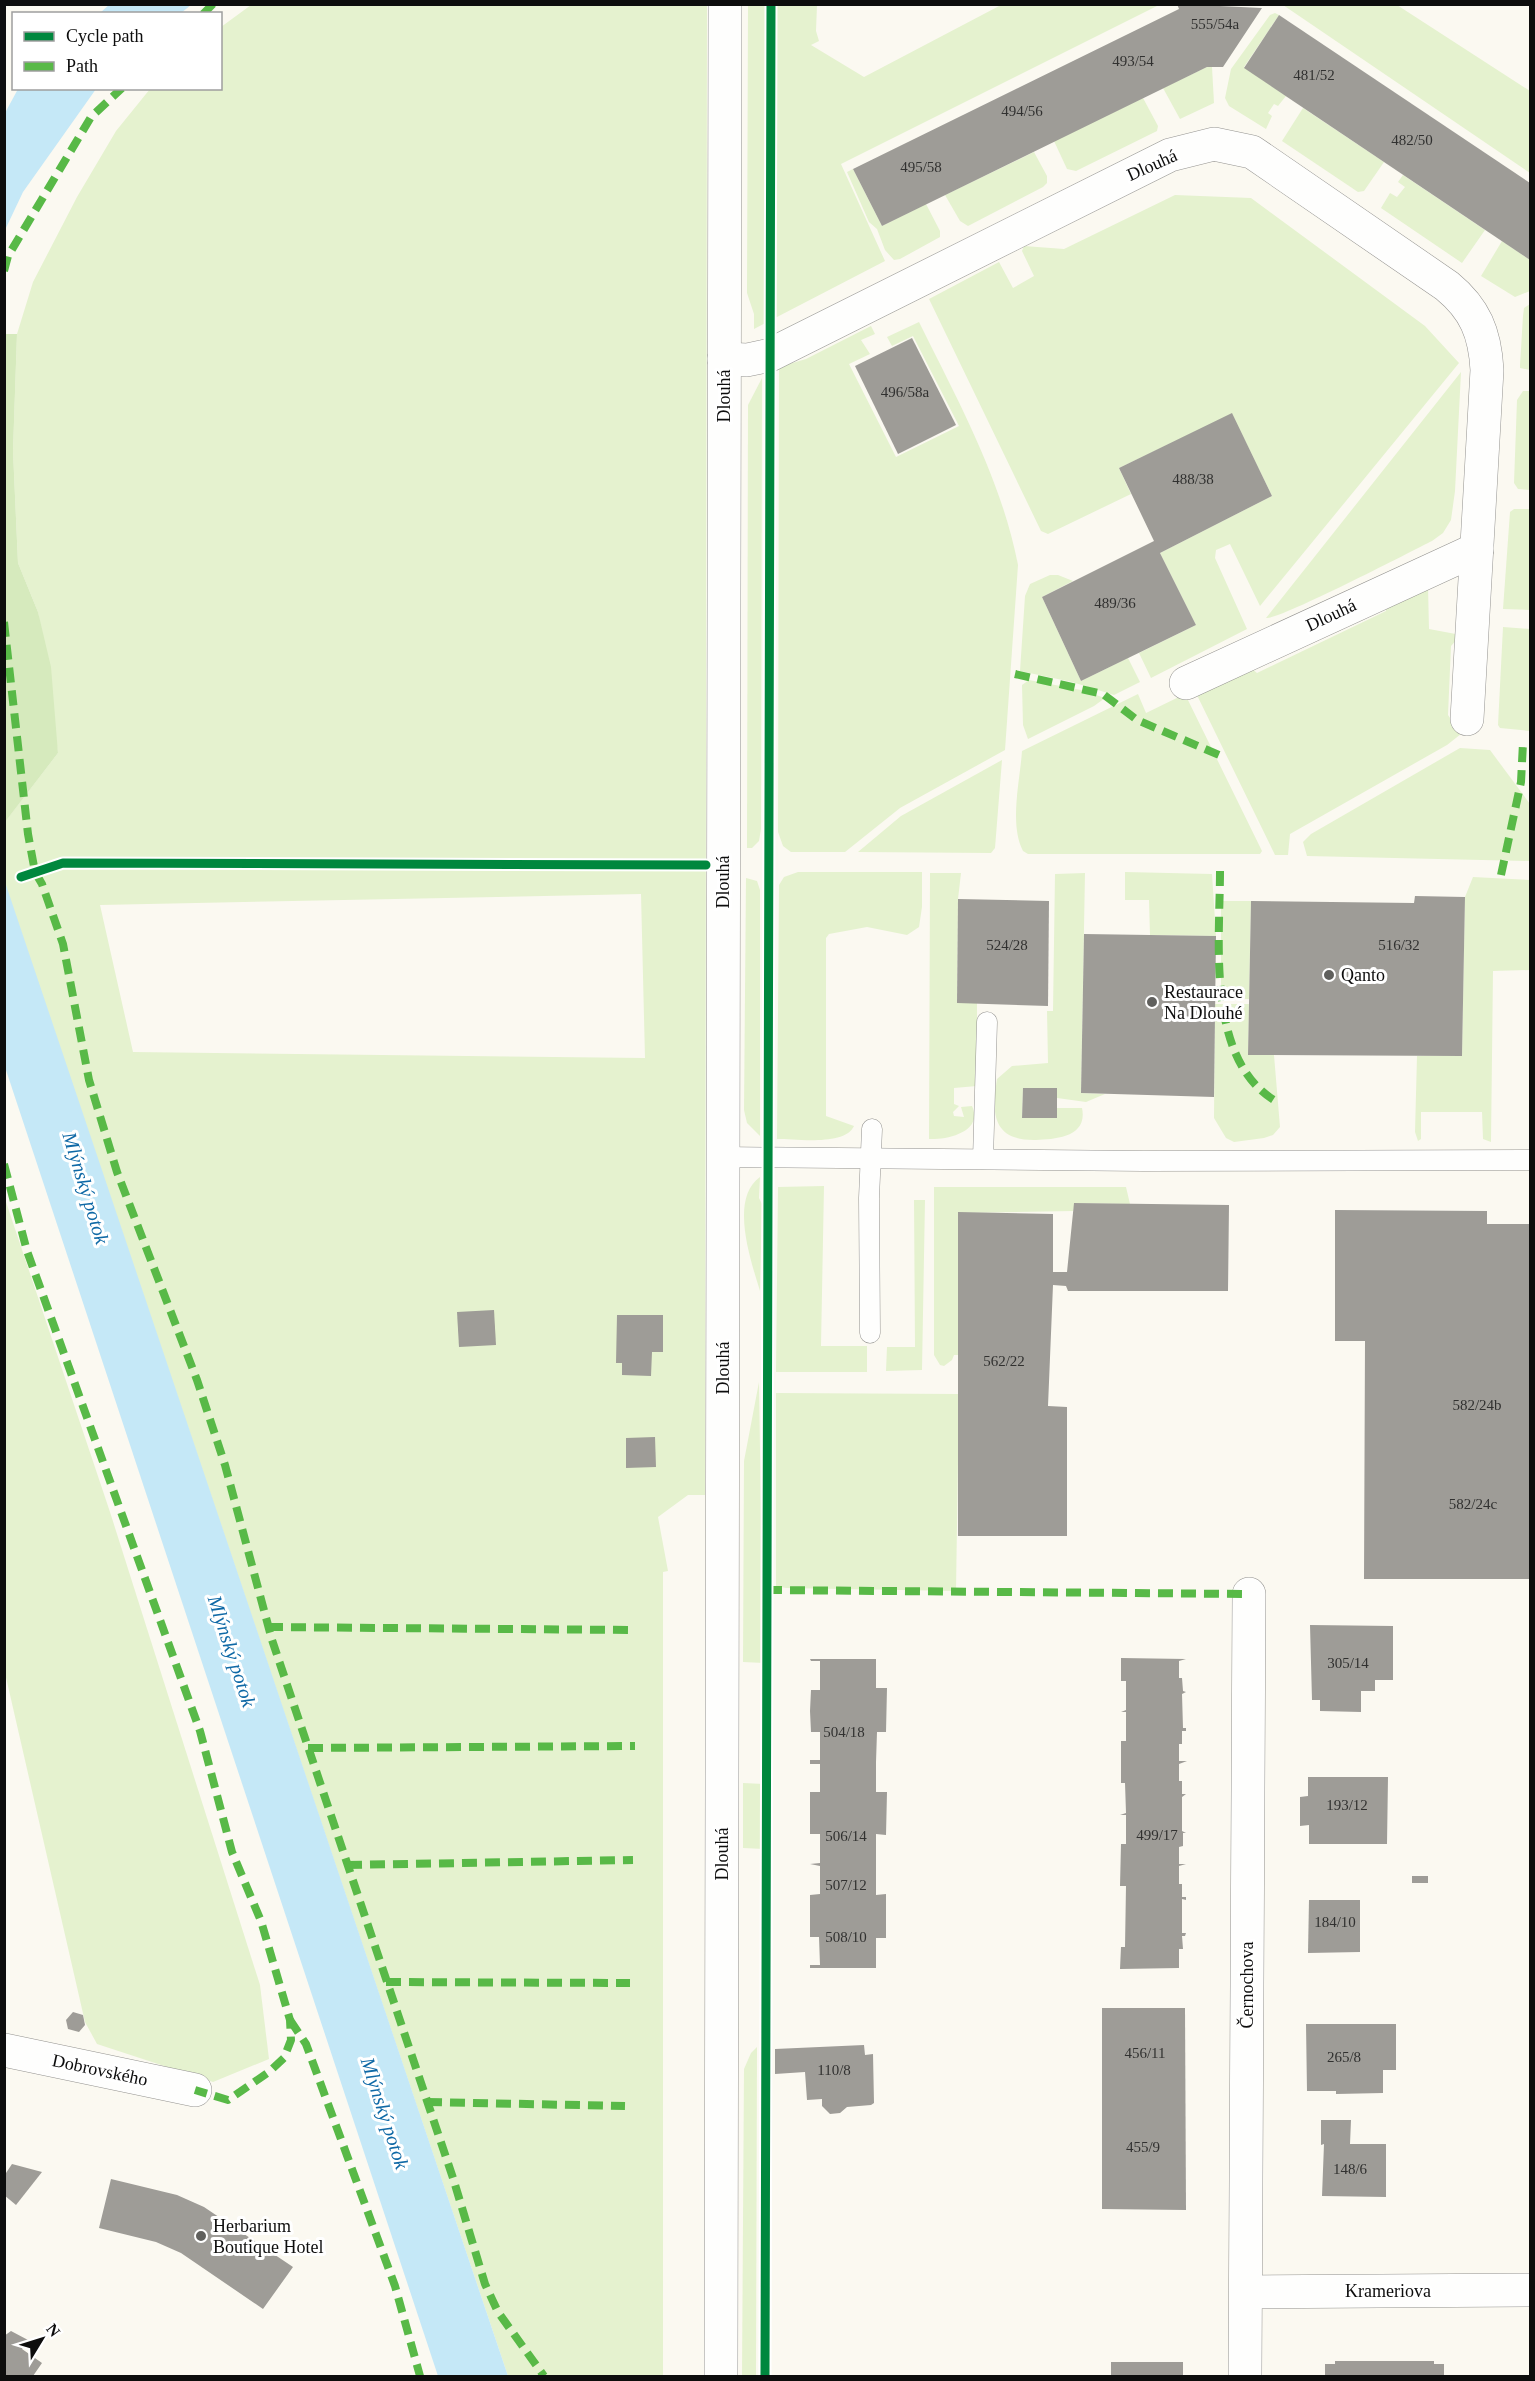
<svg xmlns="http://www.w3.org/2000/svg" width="1535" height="2381" viewBox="0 0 1535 2381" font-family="'Times New Roman',serif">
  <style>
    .green { fill: #e5f2cf; fill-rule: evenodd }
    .forest { fill: #d6eabd }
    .water { fill: #c5e8f7 }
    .building { fill: #9e9c97 }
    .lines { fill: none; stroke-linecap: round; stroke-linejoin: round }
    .lane-casing { stroke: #949390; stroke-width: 21 }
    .street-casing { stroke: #949390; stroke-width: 34 }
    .lane { stroke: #fefefd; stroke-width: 20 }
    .street { stroke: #fefefd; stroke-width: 33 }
    .quiet { stroke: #58b947; stroke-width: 8; stroke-dasharray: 15 8; stroke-linecap: butt }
    .cycleway-casing { stroke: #fff; stroke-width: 13 }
    .cycleway { stroke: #00873e; stroke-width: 9 }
    .poi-dot { fill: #60605d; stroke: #fff; stroke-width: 2 }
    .labels { text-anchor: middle; stroke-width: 6; stroke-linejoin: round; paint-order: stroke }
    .number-label { font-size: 15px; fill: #313130 }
    .street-label { font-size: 18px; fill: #0d0d0d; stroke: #fff }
    .poi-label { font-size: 18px; fill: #0d0d0d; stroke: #fff; text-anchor: start }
    .water-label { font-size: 20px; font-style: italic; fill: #0f69a6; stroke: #fff }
  </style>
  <rect width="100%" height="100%" fill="#fbf9f1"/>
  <g class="green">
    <path d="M251 5H707L705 1495H688L658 1517 668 1571 663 1572V2376H508L4 882V823L58 753 38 612 18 563 13 451 17 334 33 282 77 197 116 131 150 89 220 88 221 27ZM641 894 645 1058 133 1052 100 905Z"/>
    <path d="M748 5H817L816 31 819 41 811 45 864 77 1001 5H1159L841 164 885 261 754 329V314L747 293Z"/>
    <path d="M1283 5H1397L1530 91V173Z"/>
    <path d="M1275 13 1279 15 1244 67 1286 96 1278 106 1274 104 1268 113 1272 116 1266 129 1229 106 1225 98 1231 69 1270 15Z"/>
    <path d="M1207 67H1212L1214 103 1180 119 1163 88Z"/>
    <path d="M1143 98 1158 126 1157 131 1076 171 1067 169 1054 141Z"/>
    <path d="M1303 108 1384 162 1364 191 1358 192 1282 141Z"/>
    <path d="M1034 152 1047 176V183L1043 187 968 226 960 221 945 195Z"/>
    <path d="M853 169 882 226 926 204 940 231V237L900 259 894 260 885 250 877 229 869 222 847 172Z"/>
    <path d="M1403 175 1485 230 1462 263 1381 208 1390 193 1397 197 1405 187 1398 182Z"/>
    <path d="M1175 195 1251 198 1425 326 1459 363 1260 606 1230 544 1216 550 1215 558 1247 629 1151 678 1139 653 1196 625 1160 553 1272 496 1232 414 1119 468 1131 494 1048 534 1041 531 929 299 999 262 1013 288 1034 276 1022 251 1024 246 1064 249Z"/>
    <path d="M1502 241 1530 260V291L1515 297 1481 276Z"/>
    <path d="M1530 304V370L1520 368V365L1523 316 1524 308Z"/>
    <path d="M919 322C958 401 1001 478 1018 565L1005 750 900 808 845 852H791L783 846 778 832 779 367 806 359 871 326 875 334 861 340 870 354 849 364 896 457 959 426 913 336 892 346 887 337Z"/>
    <path d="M1461 372 1455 491 1451 520 1443 533 1432 541C1410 552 1279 620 1266 618Z"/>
    <path d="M762 378 761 829 759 841 752 848H747L748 405Z"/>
    <path d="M1523 391H1530V490L1518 489 1514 483 1517 400Z"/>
    <path d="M1514 509H1530V610L1503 609 1510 512Z"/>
    <path d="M1050 575H1058L1073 581 1042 597 1081 681 1128 658 1140 682 1114 695 1072 682 1020 671 1025 596 1030 584Z"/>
    <path d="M1428 586 1429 629 1461 635 1451 646 1448 715 1461 734 1447 745 1290 834 1288 855H1275L1194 689 1246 664 1257 673 1386 611 1385 597Z"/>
    <path d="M1503 627 1530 629V731L1500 728 1498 725Z"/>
    <path d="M1029 680 1081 690 1105 698 1094 706 1028 739 1023 725 1022 685Z"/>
    <path d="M1138 694 1146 713 1185 694 1262 851 1260 854H1028L1023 851C1009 824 1020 781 1022 751Z"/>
    <path d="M1460 748 1490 750 1530 804V861L1307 856 1303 842 1311 834Z"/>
    <path d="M1002 760 995 848 991 853 858 852 901 816Z"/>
    <path d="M798 872H922V907L919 927 907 935 867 927 829 934 826 938V1116L854 1126C845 1146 797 1139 777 1139L779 885 784 877Z"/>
    <path d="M1125 872 1212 874 1216 936 1150 935 1149 900H1125Z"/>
    <path d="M930 873H961L958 899 957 1002 977 1003V1086L954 1088V1104L959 1106 953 1112 954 1116 964 1117 961 1107 972 1106C984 1132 946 1140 929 1139Z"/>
    <path d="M1085 873 1081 1093 1105 1094 1086 1102 1057 1098V1088H1023L1022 1118H1057V1108H1082C1088 1137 1056 1139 1036 1140 993 1141 991 1114 997 1079L1012 1066 1048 1063 1047 1011H1053L1055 874Z"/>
    <path d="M1473 877 1530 880V970L1493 971 1491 1142 1483 1139 1482 1112H1421V1139L1418 1141 1415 1132 1417 1056 1462 1055 1465 897Z"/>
    <path d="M746 878 757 881 760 890V1136L747 1123 744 1110Z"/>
    <path d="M1221 901H1251L1249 999H1221Z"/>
    <path d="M1215 1004H1249L1248 1055H1274L1280 1127 1273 1135 1264 1138 1234 1142 1226 1138 1214 1118Z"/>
    <path d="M760 1177 759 1198 762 1204 760 1291C751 1261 729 1199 760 1177Z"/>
    <path d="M824 1186 821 1346H867V1372H776L778 1187Z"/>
    <path d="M934 1187H1126L1130 1204 1075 1203 1073 1211 958 1213 959 1355H954L952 1360 944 1366 940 1365 934 1355Z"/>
    <path d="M4 1196 110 1512 260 1985 269 2059 213 2082 97 2044 85 2022 5 1673Z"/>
    <path d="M914 1200H925L922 1370 886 1371 887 1347H915Z"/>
    <path d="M759 1382 762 1584 765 1600 766 1663 743 1662 744 1461Z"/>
    <path d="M776 1393 959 1394 956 1591 786 1588 776 1586Z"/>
    <path d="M743 1783 764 1784V1849L743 1848Z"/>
    <path d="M757 2047 756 2376H742L744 2069 751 2053Z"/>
  </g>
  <path class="forest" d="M5 334H17L13 451 18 563 38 612 51 667 58 753 5 822Z"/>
  <g class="water">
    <path d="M110 4H191V5L181 13H100Z"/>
    <path d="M18 89H96L23 192 5 230V113Z"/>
    <path d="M5 882 508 2376H438L5 1067Z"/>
  </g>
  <g class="building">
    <path d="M1177 4 1262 8 1223 67H1207L882 226 853 169 1179 9Z"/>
    <path d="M1279 15 1530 183V260L1244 68Z"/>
    <path d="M912 338 956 425 898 454 855 366Z"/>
    <path d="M1232 413 1272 496 1160 553 1196 625 1081 681 1042 597 1154 541 1119 468Z"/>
    <path d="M1415 896 1465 897 1462 1056 1248 1055 1251 901 1414 903Z"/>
    <path d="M958 899 1049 901 1048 1006 957 1003Z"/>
    <path d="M1084 934 1216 936 1214 1097 1081 1093Z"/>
    <path d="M1023 1088H1057V1118H1022Z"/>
    <path d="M1074 1203 1229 1205 1228 1291H1068L1066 1286 1053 1285 1048 1406 1067 1407V1536H958V1212L1053 1214V1272H1067Z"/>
    <path d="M1335 1210 1487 1211V1224H1530V1579H1364L1365 1341H1335Z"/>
    <path d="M494 1310 496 1345 459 1347 457 1312Z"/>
    <path d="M617 1315H663V1352H652L651 1376 622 1375V1363H616Z"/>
    <path d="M655 1437 656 1467 626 1468V1438Z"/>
    <path d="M1310 1625 1393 1626V1680H1375V1691H1361V1712L1320 1711V1700H1312Z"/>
    <path d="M1121 1658 1186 1659 1179 1661V1678H1182L1183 1691 1186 1692 1182 1694 1183 1728H1186V1731H1182V1744H1179V1761H1187L1179 1764V1781H1182V1794H1186L1182 1797V1831L1186 1833H1183V1846L1179 1847V1864H1186L1179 1866V1884H1182V1897H1186V1900L1182 1899V1933H1186L1185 1936H1182L1183 1949H1179V1968L1120 1969 1121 1947H1125L1126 1886H1120L1121 1844H1126V1815H1120L1126 1813 1125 1783H1121V1741H1126V1712H1121L1126 1710V1681H1121Z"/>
    <path d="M810 1659H876V1688H887L886 1732H877L876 1762V1792H887L886 1835 876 1834V1895L886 1894V1938H876V1968H810V1965H820L819 1937H810V1895L820 1894V1866L810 1864 820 1863V1834H810V1792H820V1764H810V1760H820V1732H811L810 1711 811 1690H820V1661H811Z"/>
    <path d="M1308 1777H1388L1387 1844H1309V1825L1300 1826V1797L1308 1796Z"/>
    <rect x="1412" y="1876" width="16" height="7"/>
    <path d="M1309 1900H1360V1952L1308 1953Z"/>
    <path d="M1102 2008H1185L1186 2210 1102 2209Z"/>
    <path d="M73 2012 83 2015 85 2025 79 2032 68 2029 66 2020Z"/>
    <path d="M1306 2024H1396V2070H1383V2093L1336 2094V2091H1307Z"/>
    <path d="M864 2045 865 2055 873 2054 874 2103 871 2105 847 2107 840 2113 830 2114 822 2106V2099L807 2100 805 2072 775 2074V2049Z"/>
    <path d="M1321 2120H1351L1350 2144H1386V2197L1322 2196 1324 2144 1321 2145Z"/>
    <path d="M12 2164 42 2172 16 2205 4 2195V2176Z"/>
    <path d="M111 2179 177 2195 204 2207 293 2267 263 2309 181 2253 156 2242 99 2228Z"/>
    <path d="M11 2331 28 2340 22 2349 42 2363 33 2376H4V2336Z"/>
    <path d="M1335 2361H1434V2364H1444V2376H1325V2364H1335Z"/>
    <rect x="1111" y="2362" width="72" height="14"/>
  </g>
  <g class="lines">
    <defs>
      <g id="lane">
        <path d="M723 1157 1143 1161 1530 1160"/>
        <path d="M983 1159 987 1022"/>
        <path d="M870 1333 869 1198 872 1129"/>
      </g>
      <g id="street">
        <path d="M724 359 747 360 770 355 1170 155 1214 144 1252 152 1447 286C1475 309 1485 333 1487 370L1467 719"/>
        <path d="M1186 683 1477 549"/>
        <path d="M4 2050 195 2090"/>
        <path d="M1246 2292 1530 2290"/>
        <path d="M721 2376 725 4"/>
        <path d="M1245 2376 1249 1594"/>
      </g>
    </defs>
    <use href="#lane" class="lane-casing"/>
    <use href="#street" class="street-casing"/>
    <use href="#lane" class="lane"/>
    <use href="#street" class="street"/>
    <g class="quiet">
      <path d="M203 14 213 4"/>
      <path d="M4 271 8 256 91 117 122 88"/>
      <path d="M4 622 28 834 35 872 42 884 63 944 89 1080 117 1172 197 1380 225 1465 272 1640 453 2178 485 2284 498 2312 544 2376"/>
      <path d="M1015 674 1103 694 1137 720 1219 755"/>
      <path d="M1220 871C1220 942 1205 1063 1279 1103"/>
      <path d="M1501 875 1521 782 1523 743"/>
      <path d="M4 1164 27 1251 200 1731 232 1852 261 1921 290 2020 291 2040 284 2058 269 2072 228 2100 195 2090"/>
      <path d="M767 1590 1249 1594"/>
      <path d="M268 1627 632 1630"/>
      <path d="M308 1748 635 1746"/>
      <path d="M347 1865 633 1860"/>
      <path d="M386 1982 630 1983"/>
      <path d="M290 2020 306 2044 395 2286 420 2376"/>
      <path d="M427 2102 625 2106"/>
    </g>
    <defs>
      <g id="cycleway">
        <path d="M21 877 63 863 706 865"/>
        <path d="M765 2376 771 4"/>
      </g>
    </defs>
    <use href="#cycleway" class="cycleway-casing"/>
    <use href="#cycleway" class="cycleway"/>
  </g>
  <g class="poi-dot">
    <circle cx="1329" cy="975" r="6"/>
    <circle cx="1152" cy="1002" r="6"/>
    <circle cx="201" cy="2236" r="6"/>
  </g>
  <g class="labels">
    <g class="number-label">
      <text x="1215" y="29">555/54a</text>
      <text x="1133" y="66">493/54</text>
      <text x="1314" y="80">481/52</text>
      <text x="1022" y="116">494/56</text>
      <text x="1412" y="145">482/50</text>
      <text x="921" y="172">495/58</text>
      <text x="905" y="397">496/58a</text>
      <text x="1193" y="484">488/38</text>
      <text x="1115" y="608">489/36</text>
      <text x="1007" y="950">524/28</text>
      <text x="1399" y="950">516/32</text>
      <text x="1004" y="1366">562/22</text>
      <text x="1477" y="1410">582/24b</text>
      <text x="1473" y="1509">582/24c</text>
      <text x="1348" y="1668">305/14</text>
      <text x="844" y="1737">504/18</text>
      <text x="1347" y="1810">193/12</text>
      <text x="1157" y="1840">499/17</text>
      <text x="846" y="1841">506/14</text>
      <text x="846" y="1890">507/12</text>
      <text x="1335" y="1927">184/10</text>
      <text x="846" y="1942">508/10</text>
      <text x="1145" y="2058">456/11</text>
      <text x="1344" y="2062">265/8</text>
      <text x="834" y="2075">110/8</text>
      <text x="1143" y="2152">455/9</text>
      <text x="1350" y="2174">148/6</text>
    </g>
    <g class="street-label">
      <text transform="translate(1152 165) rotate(-24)" y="6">Dlouhá</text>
      <text transform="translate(724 396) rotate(-90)" y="6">Dlouhá</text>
      <text transform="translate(1331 615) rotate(-25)" y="6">Dlouhá</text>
      <text transform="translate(723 882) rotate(-90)" y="6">Dlouhá</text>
      <text transform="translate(723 1368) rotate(-90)" y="6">Dlouhá</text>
      <text transform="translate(722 1854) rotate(-90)" y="6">Dlouhá</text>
      <text transform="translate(1247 1985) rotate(-90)" y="6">Černochova</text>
      <text transform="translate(100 2070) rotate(12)" y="6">Dobrovského</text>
      <text x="1388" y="2297">Krameriova</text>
    </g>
    <g class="poi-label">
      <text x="1341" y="981">Qanto</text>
      <text x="1164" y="998">Restaurace<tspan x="1164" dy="21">Na Dlouhé</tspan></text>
      <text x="213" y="2232">Herbarium<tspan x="213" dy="21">Boutique Hotel</tspan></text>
    </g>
    <g class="water-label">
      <text transform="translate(86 1188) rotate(73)" y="7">Mlýnský potok</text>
      <text transform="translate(232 1651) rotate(72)" y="7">Mlýnský potok</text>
      <text transform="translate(385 2113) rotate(72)" y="7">Mlýnský potok</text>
    </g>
  </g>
  <rect width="1535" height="2381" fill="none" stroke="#0d0d0d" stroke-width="12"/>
  <rect x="12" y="12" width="210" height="78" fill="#ffffff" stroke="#9e9e9e" stroke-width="1.5"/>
  <rect x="24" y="32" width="30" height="9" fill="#00873e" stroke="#9e9e9e" stroke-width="1.5"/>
  <text x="66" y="42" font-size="18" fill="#0d0d0d">Cycle path</text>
  <rect x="24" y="62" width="30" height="9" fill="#58b947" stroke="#9e9e9e" stroke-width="1.5"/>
  <text x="66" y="72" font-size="18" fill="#0d0d0d">Path</text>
  <g transform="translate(42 2339) rotate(52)" stroke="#ffffff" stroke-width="4.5" paint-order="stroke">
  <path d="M0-4.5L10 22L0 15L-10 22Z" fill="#0d0d0d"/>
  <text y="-9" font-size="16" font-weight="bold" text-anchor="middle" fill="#0d0d0d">N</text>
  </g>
</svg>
